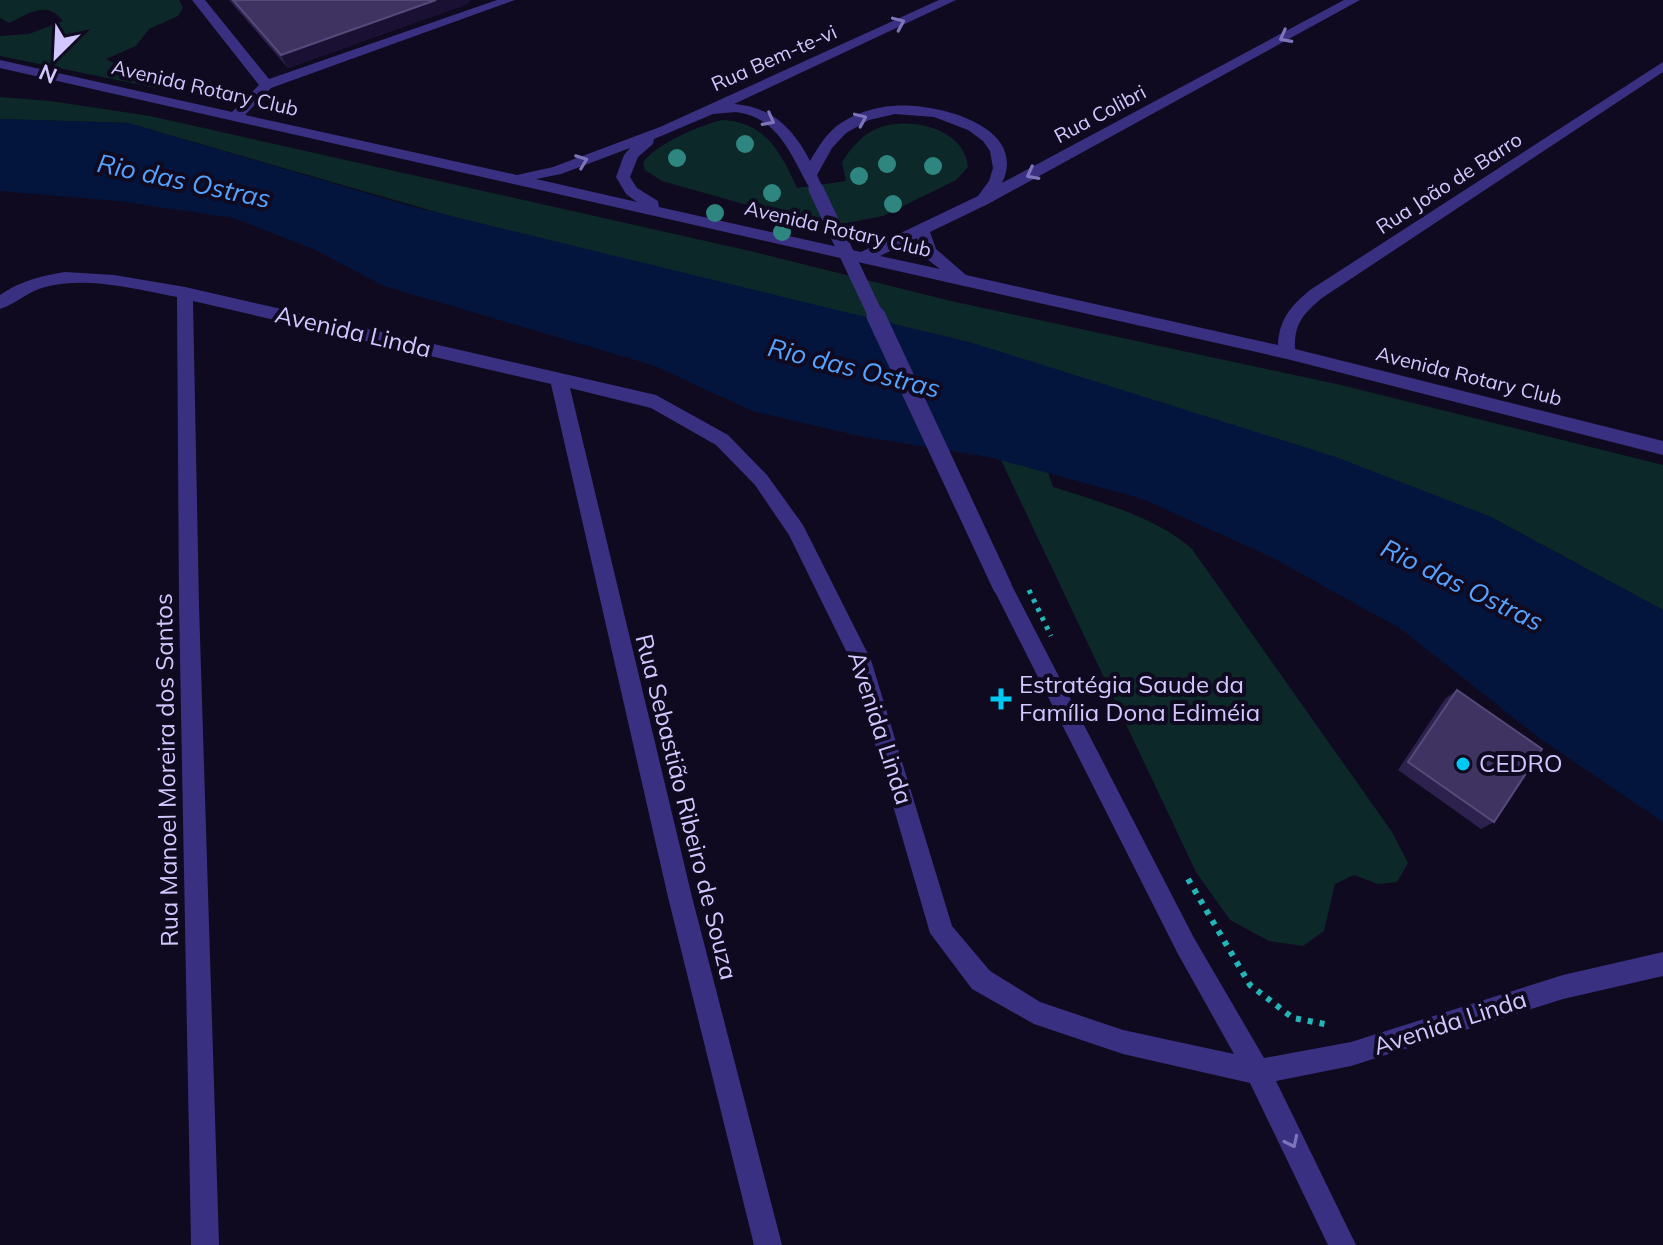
<svg xmlns="http://www.w3.org/2000/svg" width="1663" height="1245" viewBox="0 0 1663 1245" font-family="Mulish,sans-serif">
  <style>
    .green { fill: #0d2829 }
    .water { fill: #04153d }
    .lines { fill: none; stroke-linecap: round; stroke-linejoin: round }
    .path { stroke: #22b6b9; stroke-width: 6; stroke-dasharray: 5 7; stroke-linecap: butt }
    .minor { fill: #3a3082; fill-rule: evenodd }
    .path-bridge { stroke: #22b6b9; stroke-width: 5; stroke-dasharray: 4 6; stroke-linecap: butt }
    .minor-bridge-far1 { stroke: #3a3082; stroke-width: 15 }
    .minor-bridge { stroke: #3a3082; stroke-width: 19 }
    .tree { fill: #2f857f }
    .wall { fill: #2d214e }
    .shaded-wall { fill: #1a1033 }
    .building { fill: #3f3361; stroke: #564a7a; stroke-width: 2 }
    .oneway { stroke: #7e74ba }
    .poi-dot { fill: #00c8f3; stroke: #0f0a1f; stroke-width: 3 }
    .labels { text-anchor: middle; stroke-width: 8; stroke-linejoin: round; paint-order: stroke }
    .far-street-label { font-size: 20px; fill: #d2c8ff; stroke: #0f0a1f }
    .street-label { font-size: 24px; fill: #d2c8ff; stroke: #0f0a1f }
    .poi-label { font-size: 24px; fill: #d2c8ff; stroke: #0f0a1f; text-anchor: start }
    .water-label { font-size: 26px; font-style: italic; fill: #56a3ff; stroke: #0f0a1f }
  </style>
  <rect width="100%" height="100%" fill="#0f0a1f"/>
  <g class="green">
    <path d="M0 0H179L183 8 178 16 149 29 136 46 106 59C130 72 163 64 183 80L156 88 0 56V36L29 34 63 21C47 0 30 13 9 23L0 18Z"/>
    <path d="M0 97 51 101 150 116 279 145 750 251 951 301 1341 385 1663 465V610L1489 516 128 123 0 119Z"/>
    <path d="M722 120C766 122 781 153 797 188L846 181 842 162C850 150 859 138 872 131 902 114 965 126 968 167L956 180 883 216 842 224 783 215 662 181 645 170 643 163C653 145 703 124 722 120Z"/>
    <path d="M1000 458 1046 466 1053 487C1097 501 1159 518 1192 549L1392 832 1408 863 1397 882 1378 884 1354 875 1335 884 1324 931 1303 946 1269 941 1230 920 1196 872Z"/>
  </g>
  <path class="water" d="M0 119 128 123 410 206 973 343 1336 457 1489 516 1663 610V822L1542 740 1401 629 1273 558 1143 499 989 457 859 436 752 411 655 366 384 286 316 250 233 218 118 201 0 191Z"/>
  <g class="lines">
    <path class="path" d="M1188 879 1250 985 1293 1018 1330 1025"/>
    <g class="minor">
      <path d="M192 0H205L269 79 497 0H515L271 88 245 115 517 175 553 167 660 127 939 0H956L734 104C772 107 793 128 810 161 819 146 827 132 841 123 856 113 875 107 893 106 933 102 1030 125 1002 183L1344 0H1360L988 204 930 232 936 249 966 275 1278 345C1279 319 1291 306 1310 290L1663 62V72L1322 298C1303 314 1294 324 1295 349L1663 441V455L1287 359 0 68V60L232 112 259 85ZM736 112C779 118 790 154 809 187L814 189 821 184 817 175 832 148 846 133 869 120 895 114 934 117 968 130 983 141 990 151 993 168 989 181 978 196 861 252 659 207 658 201 637 188 630 177 638 157 653 144 654 139 713 114ZM630 148 624 155 616 177 626 194 637 202 536 179 561 174ZM917 238 923 256 940 269 880 256Z"/>
      <path d="M65 272 114 275 185 287 656 395 728 435 767 475 803 525 871 660 952 926 990 971 1040 1002 1123 1030 1234 1054 1178 954 992 586 995 580 1002 578 1009 580 1194 938 1264 1058 1351 1042 1563 975 1663 952V976L1563 999 1351 1066 1276 1081 1356 1245H1328L1250 1083 1123 1054 1034 1024 972 989 930 933 851 661 789 535 755 485 716 445 651 408 570 388 692 897 782 1245H754L668 897 551 384 193 301 199 605 219 1245H191L179 605 177 297C135 289 88 276 45 287 28 291 16 304 0 309V295C20 281 41 276 65 272Z"/>
    </g>
    <path class="path-bridge" d="M1029 590 1051 636"/>
    <path class="minor-bridge-far1" d="M816 189 877 318"/>
    <path class="minor-bridge" d="M876 316 1002 586"/>
  </g>
  <g class="tree">
    <circle cx="745" cy="144" r="9"/>
    <circle cx="677" cy="158" r="9"/>
    <circle cx="887" cy="164" r="9"/>
    <circle cx="933" cy="166" r="9"/>
    <circle cx="859" cy="176" r="9"/>
    <circle cx="772" cy="193" r="9"/>
    <circle cx="893" cy="204" r="9"/>
    <circle cx="715" cy="213" r="9"/>
    <circle cx="782" cy="232" r="9"/>
  </g>
  <g class="wall">
    <path d="M229 0H470L467 4 288 68Z"/>
    <path d="M1457 690 1494 822 1481 829 1398 770 1445 699Z"/>
  </g>
  <path class="shaded-wall" d="M436 0H470L467 4 288 68 281 55Z"/>
  <g class="building">
    <path d="M233 0H436L281 55Z"/>
    <path d="M1457 690 1542 749 1494 822 1408 762Z"/>
  </g>
  <defs><path id="oneway-chevron" d="M-2-3.5L2.5 0L-2 3.5" fill="none" stroke-width="1.6" stroke-linecap="round" stroke-linejoin="round" transform="scale(2)"/></defs>
  <g class="oneway">
    <use href="#oneway-chevron" transform="translate(899 23) rotate(-24)"/>
    <use href="#oneway-chevron" transform="translate(1285 37) rotate(152)"/>
    <use href="#oneway-chevron" transform="translate(861 119) rotate(-24)"/>
    <use href="#oneway-chevron" transform="translate(769 120) rotate(28)"/>
    <use href="#oneway-chevron" transform="translate(582 161) rotate(-21)"/>
    <use href="#oneway-chevron" transform="translate(1032 174) rotate(152)"/>
    <use href="#oneway-chevron" transform="translate(1292 1142) rotate(64)"/>
  </g>
  <g class="poi-dot">
    <path d="M997 687h8v8h8v8h-8v8h-8v-8h-8v-8h8z"/>
    <circle cx="1463" cy="764" r="8"/>
  </g>
  <g class="labels">
    <g class="far-street-label">
      <text transform="translate(774 58) rotate(-24)" y="7">Rua Bem-te-vi</text>
      <text transform="translate(205 88) rotate(13)" y="7">Avenida Rotary Club</text>
      <text transform="translate(1100 114) rotate(-28)" y="7">Rua Colibri</text>
      <text transform="translate(1449 183) rotate(-33)" y="7">Rua João de Barro</text>
      <text transform="translate(838 229) rotate(13)" y="7">Avenida Rotary Club</text>
      <text transform="translate(1469 376) rotate(14)" y="7">Avenida Rotary Club</text>
    </g>
    <g class="street-label">
      <text transform="translate(353 332) rotate(13)" y="8">Avenida Linda</text>
      <text transform="translate(880 728) rotate(72)" y="8">Avenida Linda</text>
      <text transform="translate(167 770) rotate(-91)" y="8">Rua Manoel Moreira dos Santos</text>
      <text transform="translate(686 807) rotate(76)" y="8">Rua Sebastião Ribeiro de Souza</text>
      <text transform="translate(1450 1023) rotate(-18)" y="8">Avenida Linda</text>
    </g>
    <g class="poi-label">
      <text x="1019" y="693">Estratégia Saude da<tspan x="1019" dy="28">Família Dona Ediméia</tspan></text>
      <text x="1479" y="772">CEDRO</text>
    </g>
    <g class="water-label">
      <text transform="translate(184 181) rotate(12)" y="9">Rio das Ostras</text>
      <text transform="translate(854 368) rotate(14)" y="9">Rio das Ostras</text>
      <text transform="translate(1462 585) rotate(26)" y="9">Rio das Ostras</text>
    </g>
  </g>
  <g transform="translate(56 56) rotate(204)" stroke="#0f0a1f" stroke-width="6" paint-order="stroke">
  <path d="M0-6L14 30L0 20L-14 30Z" fill="#d2c8ff"/>
  <text y="-12" font-size="22" font-weight="bold" text-anchor="middle" fill="#d2c8ff">N</text>
  </g>
</svg>
